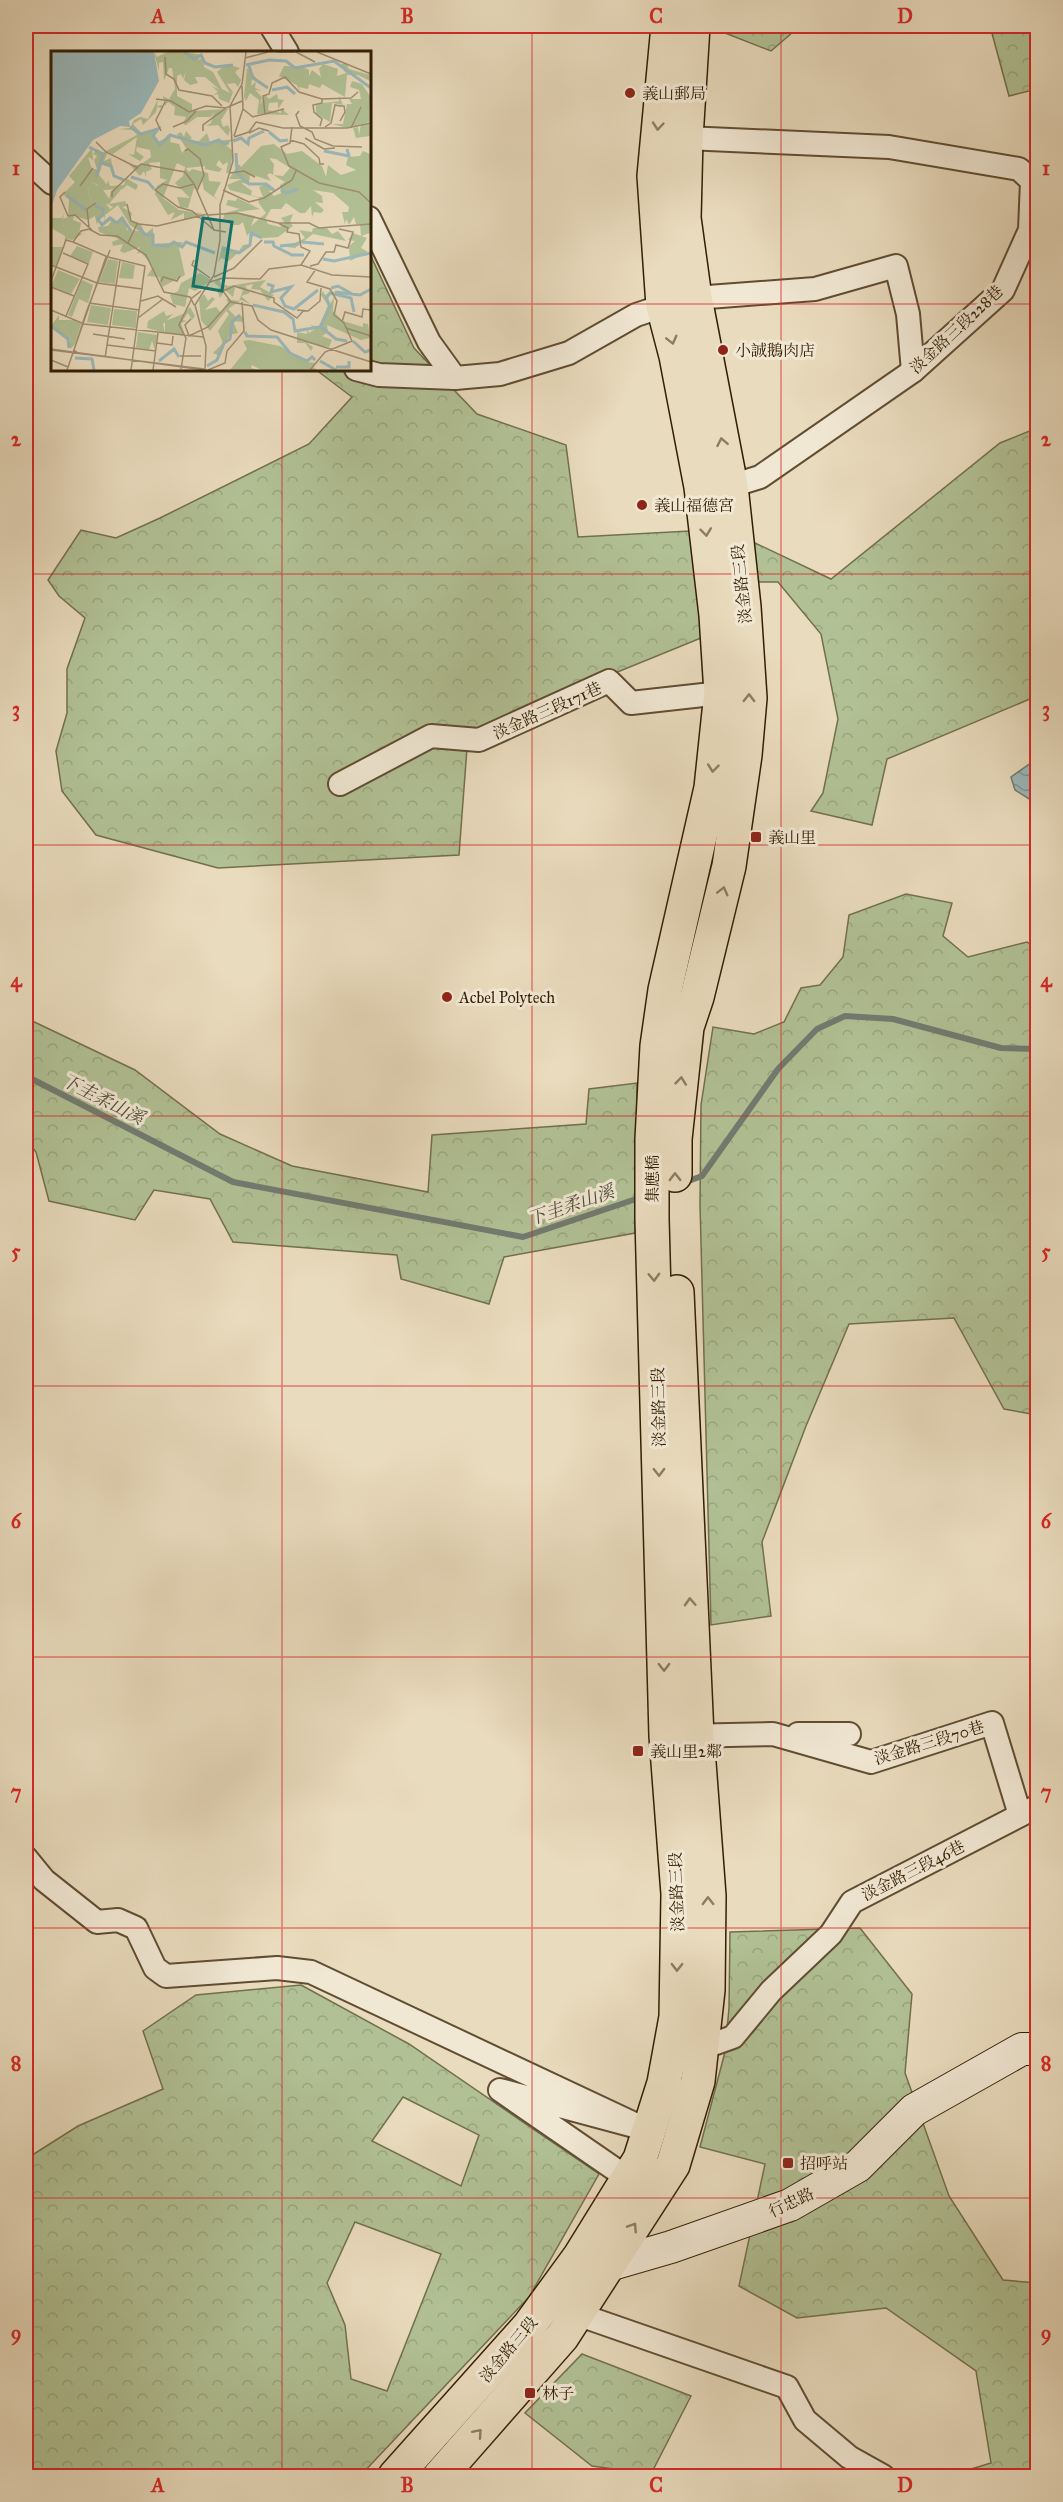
<svg xmlns="http://www.w3.org/2000/svg" width="1063" height="2502" viewBox="0 0 1063 2502" font-family="'IM FELL Great Primer','Noto Serif TC',serif">
  <style>
    .forest { fill: url(#forest-crowns); stroke: #72704c; stroke-width: 1.5; fill-rule: evenodd }
    .water { fill: url(#water-waves); stroke: #717b71; stroke-width: 1.5 }
    .lines { fill: none; stroke-linecap: round; stroke-linejoin: round }
    .stream { stroke: #717b71; stroke-width: 6 }
    .street-casing { stroke: #604d32; stroke-width: 26 }
    .secondary-casing { stroke: #331e03; stroke-width: 34 }
    .primary-casing { stroke: #331e03; stroke-width: 36 }
    .street { stroke: #f1e8d4; stroke-width: 22 }
    .secondary { stroke: #f1e8d4; stroke-width: 32 }
    .primary { stroke: #e9dbbd; stroke-width: 33 }
    .oneway { stroke: #8e7c60 }
    .grid { fill: none; stroke: #d62828; stroke-width: 1.5; stroke-opacity: 0.55 }
    .poi-dot { fill: #8f2418; stroke: #f1e8d4; stroke-width: 2 }
    .labels { text-anchor: middle; stroke-width: 6; stroke-linejoin: round; paint-order: stroke }
    .poi-label { font-size: 16px; fill: #331e03; stroke: #f1e8d4; text-anchor: start }
    .street-label { font-size: 16px; fill: #331e03; stroke: #f1e8d4 }
    .water-label { font-size: 18px; font-style: italic; fill: #524c3a; stroke: #f1e8d4 }
    .inset-river { fill: none; stroke: #9bb9bb; stroke-width: 3 }
    .inset-road { fill: none; stroke: #a08f73; stroke-width: 1.5 }
    .view { fill: #0f766e; fill-opacity: 0.15; stroke: #0f766e; stroke-width: 3 }
    .inset-edge { fill: none; stroke: #331e03; stroke-width: 3 }
    .neatline { fill: none; stroke: #d62828; stroke-width: 2 }
    .grid-label { font-size: 20px; text-anchor: middle; font-weight: bold; fill: #d62828 }
  </style>
  <defs>
    <pattern id="forest-crowns" width="20" height="18" patternUnits="userSpaceOnUse" patternTransform="scale(1.5)"><rect width="20" height="18" fill="#b1c195"/><path d="M2 6a3 3 0 1 1 6 0M12 15a3 3 0 1 1 6 0" fill="none" stroke="#99a57f"/></pattern>
    <pattern id="water-waves" width="16" height="10" patternUnits="userSpaceOnUse" patternTransform="scale(1.5)"><rect width="16" height="10" fill="#9bb9bb"/><path d="M0 5q4-4 8 0t8 0" fill="none" stroke="#7f9696"/></pattern>
  </defs>
  <rect width="100%" height="100%" fill="#e9dbbd"/>
  <filter id="stains"><feTurbulence type="fractalNoise" baseFrequency=".00333" numOctaves="4"/><feColorMatrix values="0 0 0 0 .2 0 0 0 0 .09 0 0 0 0 .02 0 0 0 .5 -.17"/></filter>
  <radialGradient id="worn" r=".72"><stop offset=".6" stop-color="#630" stop-opacity="0"/><stop offset="1" stop-color="#630" stop-opacity=".3"/></radialGradient>
  <g class="forest">
    <path d="M707 26H800L771 51Z"/>
    <path d="M990 26H1037V89L1009 96Z"/>
    <path d="M369 252 414 348 477 414 566 445 578 537 690 531 700 588 701 638 485 726 467 748 459 855 218 868 96 835 62 791 56 751 67 713V669L85 618 59 596 48 580 81 530 116 538 160 518 309 444 352 397 315 369H369Z"/>
    <path d="M1037 428V696L887 759 872 825 811 811 823 793 838 719 821 634 778 582H758L753 542 831 579 1000 443Z"/>
    <path d="M906 894 952 903 943 936 968 957 1027 942 1037 949V1415L1004 1409 954 1318 849 1324 806 1426 762 1542 771 1616 711 1625 700 1204 701 1105 713 1027 754 1034 784 1022 801 988 820 985 843 957 849 915Z"/>
    <path d="M26 1018 135 1070 220 1134 292 1166 428 1192 432 1135 586 1124 589 1089 637 1083 635 1233 504 1257 489 1304 401 1279 397 1255 233 1242 210 1199 154 1190 135 1220 49 1201 36 1152 26 1139Z"/>
    <path d="M860 1928 912 1994 905 2073 949 2196 1003 2280 1037 2283V2476H948L991 2463 976 2371 886 2308 797 2318 739 2286 765 2164 700 2147 725 2052 729 2008 730 1932Z"/>
    <path d="M301 1985 409 2044 599 2174 529 2297 360 2476H26V2159L78 2126 163 2089 143 2031 196 1995ZM403 2097 479 2135 461 2186 372 2141ZM355 2222 441 2254 387 2391 351 2379 345 2325 327 2283Z"/>
    <path d="M582 2354 691 2396 651 2474 592 2466 525 2413Z"/>
  </g>
  <path class="water" d="M1035 760 1037 761V804L1015 790 1011 777Z"/>
  <g class="lines">
    <g class="stream">
      <path d="M26 1076 233 1182 523 1237 642 1197"/>
      <path d="M683 1183 702 1176 778 1069 817 1029 845 1016 893 1019 1001 1048 1038 1049"/>
    </g>
    <defs>
      <g id="street">
        <path d="M271 26 287 52"/>
        <path d="M686 138 889 147 1019 169 1032 181 1030 230 1003 290 913 371 760 477 731 486"/>
        <path d="M26 159 52 183"/>
        <path d="M369 218 429 342 455 378 500 374 569 353 636 315 663 306 695 298 815 289 896 266 908 314 913 371"/>
        <path d="M356 369 379 375 455 378"/>
        <path d="M340 784 431 736 479 740 609 681 631 703 721 693"/>
        <path d="M798 1734H849"/>
        <path d="M682 1736 773 1734 871 1762 992 1723 1020 1815"/>
        <path d="M26 1858 44 1880 97 1922 118 1920 136 1928 155 1968 166 1976 277 1968 311 1972 645 2129 500 2090 629 2179"/>
        <path d="M702 2048 733 2037 771 1991 831 1934 852 1902 1038 1806"/>
        <path d="M577 2314 787 2387 805 2420 849 2457 883 2476"/>
      </g>
      <path id="secondary" d="M593 2260 609 2265 671 2247 790 2205 858 2166 914 2110 1022 2049H1038"/>
      <g id="primary">
        <path d="M675 1175V1139L687 1027 697 997 729 866 745 755 750 698 744 607 731 486 695 298 684 218 686 138 693 26"/>
        <path d="M395 2476 529 2326 580 2256 640 2159 664 2083 676 2017 678 1894 666 1736 652 1219V1139L657 1046 665 990 711 788 721 693 716 615 701 487 676 356 663 306 654 176 668 26"/>
        <path d="M440 2476 562 2337 673 2165 698 2081 708 1990 709 1896 697 1736 677 1292"/>
      </g>
    </defs>
    <use href="#street" class="street-casing"/>
    <use href="#secondary" class="secondary-casing"/>
    <use href="#primary" class="primary-casing"/>
    <use href="#street" class="street"/>
    <use href="#secondary" class="secondary"/>
    <use href="#primary" class="primary"/>
  </g>
  <defs><path id="oneway-chevron" d="M-2-3.5L2.5 0L-2 3.5" fill="none" stroke-width="1.6" stroke-linecap="round" stroke-linejoin="round" transform="scale(1.5)"/></defs>
  <g class="oneway">
    <use href="#oneway-chevron" transform="translate(658 126) rotate(95)"/>
    <use href="#oneway-chevron" transform="translate(672 340) rotate(76)"/>
    <use href="#oneway-chevron" transform="translate(722 442) rotate(-101)"/>
    <use href="#oneway-chevron" transform="translate(706 532) rotate(83)"/>
    <use href="#oneway-chevron" transform="translate(749 698) rotate(-89)"/>
    <use href="#oneway-chevron" transform="translate(713 768) rotate(96)"/>
    <use href="#oneway-chevron" transform="translate(723 891) rotate(-76)"/>
    <use href="#oneway-chevron" transform="translate(681 1081) rotate(-84)"/>
    <use href="#oneway-chevron" transform="translate(675 1177) rotate(-90)"/>
    <use href="#oneway-chevron" transform="translate(654 1277) rotate(88)"/>
    <use href="#oneway-chevron" transform="translate(659 1472) rotate(89)"/>
    <use href="#oneway-chevron" transform="translate(690 1602) rotate(-93)"/>
    <use href="#oneway-chevron" transform="translate(664 1667) rotate(89)"/>
    <use href="#oneway-chevron" transform="translate(708 1901) rotate(-91)"/>
    <use href="#oneway-chevron" transform="translate(677 1967) rotate(91)"/>
    <use href="#oneway-chevron" transform="translate(633 2227) rotate(-57)"/>
    <use href="#oneway-chevron" transform="translate(478 2433) rotate(-49)"/>
  </g>
  <path class="grid" d="M282 26V52M532 26V2476M781 26V2476M26 304H52M369 304H1038M282 369V2476M26 574H1038M26 845H1038M26 1116H1038M26 1386H1038M26 1657H1038M26 1928H1038M26 2198H1038"/>
  <g class="poi-dot">
    <circle cx="630" cy="93" r="6"/>
    <circle cx="723" cy="350" r="6"/>
    <circle cx="642" cy="505" r="6"/>
    <rect x="750" y="831" width="12" height="12" rx="3"/>
    <circle cx="447" cy="997" r="6"/>
    <rect x="632" y="1745" width="12" height="12" rx="3"/>
    <rect x="782" y="2157" width="12" height="12" rx="3"/>
    <rect x="524" y="2387" width="12" height="12" rx="3"/>
  </g>
  <g class="labels">
    <g class="poi-label">
      <text x="642" y="99">義山郵局</text>
      <text x="735" y="356">小誠鵝肉店</text>
      <text x="654" y="511">義山福德宮</text>
      <text x="768" y="843">義山里</text>
      <text x="459" y="1003">Acbel Polytech</text>
      <text x="650" y="1757">義山里2鄰</text>
      <text x="800" y="2169">招呼站</text>
      <text x="542" y="2399">林子</text>
    </g>
    <g class="street-label">
      <text transform="translate(956 329) rotate(-43)" y="6">淡金路三段228巷</text>
      <text transform="translate(741 584) rotate(-96)" y="6">淡金路三段</text>
      <text transform="translate(547 710) rotate(-24)" y="6">淡金路三段171巷</text>
      <text transform="translate(652 1179) rotate(-90)" y="6">集應橋</text>
      <text transform="translate(658 1407) rotate(-91)" y="6">淡金路三段</text>
      <text transform="translate(929 1742) rotate(-17)" y="6">淡金路三段70巷</text>
      <text transform="translate(913 1870) rotate(-27)" y="6">淡金路三段46巷</text>
      <text transform="translate(676 1892) rotate(-92)" y="6">淡金路三段</text>
      <text transform="translate(791 2202) rotate(-25)" y="6">行忠路</text>
      <text transform="translate(508 2349) rotate(-50)" y="6">淡金路三段</text>
    </g>
    <g class="water-label">
      <text transform="translate(103 1099) rotate(27)" y="6">下圭柔山溪</text>
      <text transform="translate(571 1205) rotate(-19)" y="6">下圭柔山溪</text>
    </g>
  </g>
  <g transform="translate(51 51)">
    <rect width="320" height="320" fill="#e9dbbd"/>
    <path d="M75 127 87 134 85 139 76 134 72 138 52 139 60 150 57 153 40 150 37 141 41 131 47 135 50 130 56 133 57 129 59 135 73 134ZM302 182 316 187 310 197 317 201 299 210 298 195 304 190 297 189ZM26 195 42 201 38 212 19 205ZM57 208 67 210 64 233 48 231ZM71 211 84 214 82 228 68 227ZM7 219 29 228 20 243 0 235ZM31 229 42 234 37 252 28 248 21 266 17 264ZM40 254 60 257 57 274 36 271ZM63 258 86 260 85 277 61 274ZM113 260 115 265 122 263 112 273 114 282 96 277 97 270ZM22 269 30 273 24 293 11 275ZM87 281 106 284 104 299 101 290 98 299 85 297ZM198 289 229 295 255 311 265 312 262 316 266 319H210L201 314 200 317 208 319H179L196 298 192 290Z" fill="#b1c195"/>
    <path d="M103 1 106 6 116 1H131L140 6 135 1 150 4 147 9 152 7 153 16 162 21 171 38 179 42 166 21 175 13 189 17 184 21 190 29 187 36 184 32 176 33 182 41 178 52 168 48 167 43 162 44 167 41 161 35 169 39 154 26H144L147 32 139 34 133 29 135 20 132 28 130 23 126 25V45L141 53V60L177 58 170 69 172 76 177 74 179 79 177 85 167 74 155 75 160 72 163 61 160 66H146L135 74 132 73 135 66 123 64 124 56 117 51 114 55 112 45 118 48 124 38 121 17H118L113 30 112 11 108 12V20ZM295 12 298 18 319 24V30L307 24H296L294 46 271 33 269 37 258 33 257 38 248 36 249 41 246 34 228 25 233 15H249L258 19V25L261 19 270 26 268 18 272 13 287 18 286 25 295 22 288 14ZM196 17 206 28 201 27 200 35 205 31 204 37 211 40 204 39 211 46 209 54 214 44 218 48 226 43 227 48 233 49 227 58V51L218 52 217 59 230 62V57L238 64 206 63 208 49 199 42 195 50 193 46ZM301 30 311 33 319 45 318 71 312 73H318L319 85 305 87 302 77 307 76 308 84 310 73 297 77 281 73H292L296 53H301L298 48H310L308 39 299 36ZM288 45 292 54 281 52 279 71 265 63V53L288 50ZM107 48 106 55 111 54 112 57 106 56 105 61 92 74 90 68 82 73 90 82 107 77 103 83 107 91 120 84 119 91 128 93 131 102 135 97 126 83 130 81 133 86 135 80 141 87 135 90 146 92 156 82 159 91 183 88 175 94 182 100 179 122H175L177 111 172 114 168 109 165 114 171 118 168 121 154 118V115L135 117 138 121 141 118 157 122 158 130 170 131 163 145 167 149 153 139 151 129 146 139 143 137 137 157 129 156 126 146 139 147 124 132 132 125 134 116 126 112 112 147 128 159 153 163 133 169V162L120 169 124 161 117 164 104 143 106 135 116 129 109 127V111L98 112 101 118 95 121V126L93 120 89 125 79 114H89L100 106 99 99 86 96 85 100 93 106 89 110 77 103 83 104 86 86 62 103 57 101 53 110 60 107 62 121 59 115 51 114 48 124 55 132 49 131 51 136 41 131 37 141 40 150H53L59 158 62 156 57 153 60 140 72 136 58 153 74 150 76 155 71 156 81 162 79 170 90 173 94 183 102 177V193L132 191 128 197 134 224 111 236 108 226 96 225 102 216 90 201 86 203 89 196 73 202 69 200 72 193 62 195 61 191 68 188 48 181 47 176 57 175 61 169 54 172 60 166 66 171 73 166 76 179 88 180 79 174 67 154 54 164V171L53 164 49 165 46 174 44 165 37 169 23 165 22 169 30 172 28 183 33 182 21 189 15 188 13 196 5 215 0 213V196H13L14 185 0 177V167H11L13 162 12 168 17 166 18 148 12 143 24 131 18 125 41 97 42 109 37 106 41 118H46L43 109 46 105 42 103 46 98 51 102 86 84 82 79 67 78 79 77 83 69 89 66 97 68ZM223 93 236 103 251 100 271 115 275 126 277 114 290 124 305 119 295 114 297 106 309 105 312 100 319 103V182L310 185 309 173H305L303 166 298 174 295 168 294 174 291 161H297L298 156 282 142 262 139 271 145 272 152 264 151 273 159 270 162 263 161 261 166 260 155 254 162H249L235 152 230 158H220L214 168 217 173 229 176 234 172 230 167 242 163 239 171 242 175 227 186 212 187 203 182 199 195 192 197 178 210 170 207 167 212 171 195 188 200 192 194 199 193V181L196 185 192 171 188 174H179L176 168 171 171 174 162 189 158 175 154 177 149 185 150 186 147 209 158 185 161 204 165 200 175 215 162 207 151 209 147 179 139 176 134 191 128H178L188 113 190 116 210 95ZM218 107 225 108 239 117 232 125 222 124 223 113ZM219 122 234 131 229 134 230 142 223 145 218 140 225 139 215 133 208 136 212 146H206L200 144 201 140 190 132 198 133 199 123 220 130 216 124ZM275 176 281 183 287 180 295 190 262 183 244 197 236 196 254 187 248 179 261 181 262 177ZM149 222 160 229 157 232 144 240 138 237 134 256 122 253 119 244 127 240 130 232ZM168 227 170 233 178 235 215 229 209 236 223 244 217 250 209 239 200 238 202 233 194 235 199 242 190 245 199 253 190 249 177 258 185 266 191 265 193 271 182 270 187 282 178 284 169 305 162 302 172 292 167 280 178 263 175 260 159 280 150 269 148 249 153 243 157 250 161 246 164 248 154 259 165 256 170 262 178 253 175 248 188 250 192 239 184 236 182 246 174 239 169 247 166 239 169 236 163 232ZM272 240 274 244 280 242 277 245 279 253 283 246 282 260 292 270 312 276V272L317 273 319 287 310 289 276 274 277 281 271 285 281 289 278 296 256 292 262 296 260 300 254 292H246V281L256 283V277L258 282 264 278 259 274 268 276 277 254 270 244ZM139 256 144 265 141 269 137 262 132 269 136 270 130 272 134 285 114 282V270L132 263ZM8 264V269H22L11 275 24 293 19 298V289L0 275Z" fill="#b1c195" fill-rule="evenodd"/>
    <path d="M0 1H103L108 30 90 62 78 70 79 76 69 75 42 89 6 139 0 157Z" fill="#9bb9bb"/>
    <path class="inset-river" d="M133 1 143 8 150 4 154 12 164 16 182 14M195 14 218 9 235 10 244 17 283 10 320 37M198 15 202 27 217 37M221 39 236 36 244 43M79 76 90 83 107 78 102 85 109 94 119 84 154 94 168 89 173 93 178 92M218 81 229 90 237 89M182 90 190 87 197 93 198 87 213 80M38 96 52 103 45 126M273 100 298 105 296 98M185 102 186 122 198 133H215L223 139M51 112 60 115 63 125 73 129M80 126 97 131 103 138M230 139 235 142 247 138M15 144 35 159M44 155 52 158V164L47 168 51 174 59 167 66 172 71 167 80 180M87 176 95 184H102V194L117 195 123 191 131 196 135 191 164 202M213 191H222L223 195 241 204H253M251 191 273 193M229 195 248 193M171 198 188 202 199 194 200 182 211 187M272 208 283 210 320 202M216 233 222 235 220 241 240 236 230 247 234 255 243 258 267 239M280 237 287 235 303 244M284 241 309 244 320 238M202 254 233 261 242 268 244 280 269 276 279 256 275 247 279 242 300 247 303 261M0 275 17 288 18 297M270 276 285 288 296 290M194 281 196 285 226 286 239 302 256 310 261 306 264 309M302 290 314 301 320 299M24 307 41 308 43 319M108 310 123 298 128 306M269 310 285 319M156 315 166 309 173 292 179 288 181 271 189 264M285 316H298V310"/>
    <path class="inset-road" d="M225 1H244M245 1 264 11M266 1 320 23M114 6 115 23 123 28 128 39 161 45 171 55M194 7 217 1M191 35 192 58 202 66M105 48 120 50 138 61 155 55 175 57 191 50M271 48 300 47 307 41M289 55H293L294 61 289 70M248 60 245 64 249 75 261 81 264 88 282 95 311 96M214 63 233 58M201 66 214 63 212 45 218 43 221 32 234 26 248 41 271 48V52L262 54 263 61 271 68 269 75M205 71 232 77H296L320 72M122 76 136 70 145 60M241 76 239 92 230 96 238 115 268 132 308 141 320 152M274 76 280 72 284 54 289 55M300 77 310 56M110 80 105 69 114 51M152 80V74L175 57M198 82 208 77 218 80M183 85 192 58M183 86 198 81 205 71M254 87 273 98 284 97M239 89 253 93 268 107 269 113H273M45 91 55 101 87 117M134 100 137 98 149 108 153 124 146 140M179 122 193 120 204 126M143 133 129 137 112 133 104 139 127 156 141 160 163 179M29 135 42 117M172 139 198 151 213 147 241 129 245 120M14 141 9 146 17 165 24 164 41 179M61 146V141L90 113 134 121 143 133 163 179 175 181M76 153 80 170 88 173 106 175 157 163M157 164 186 162 227 172H258L268 177 320 173M227 172 237 177 236 181 248 183 250 196 259 200 250 214M38 176 36 158 45 152M22 191 57 206 94 215 80 319M77 192 86 173M12 202 37 213 15 265M143 209 141 214 159 227M0 214 46 232 91 238M259 215 267 213 275 201H283L285 194 297 197 302 181 288 178M163 226 183 217 211 189M0 230 15 189 22 191 30 180 38 178 49 184 66 185 95 204 113 241 139 246 143 254M110 231 112 226 126 230 129 225M159 231 172 227 209 228 218 218 250 214 281 224 320 226M0 236 23 245M90 250 107 245 125 256M38 252 88 259M0 259 33 273 152 286M246 259 257 260 269 250 270 237M253 259 246 267 223 251V247L183 235 172 240 180 251 201 255 207 269 220 279 320 311M87 267 112 248M140 268 134 274 138 285 157 276 179 251M291 271 294 261 311 266 312 258 320 259M295 277 320 285M42 283 74 288M106 292 121 294 122 285M56 294 105 300M0 298 153 319M0 299 153 318M27 302 23 299 35 262 59 199M129 305H150M54 307 69 209M0 309 17 316M130 318 135 287 128 274 141 247 150 240M16 319 55 206M102 319 107 282M154 319 155 295 144 254 163 224 169 189V154L182 110 179 55 191 33 195 1M157 319 174 312 176 300 193 280 191 251M259 319 274 301 301 290 293 272 283 264 286 250 279 238 256 231 265 218"/>
    <path class="view" d="M152 167 181 171 171 240 142 235Z"/>
    <rect width="320" height="320" class="inset-edge"/>
  </g>
  <rect width="1063" height="2502" fill="none" stroke="#e9dbbd" stroke-width="66"/>
  <rect x="33" y="33" width="997" height="2436" class="neatline"/>
  <g class="grid-label">
    <text x="158" y="23">A</text>
    <text x="407" y="23">B</text>
    <text x="656" y="23">C</text>
    <text x="905" y="23">D</text>
    <text x="16" y="175">1</text>
    <text x="1046" y="175">1</text>
    <text x="16" y="446">2</text>
    <text x="1046" y="446">2</text>
    <text x="16" y="716">3</text>
    <text x="1046" y="716">3</text>
    <text x="16" y="987">4</text>
    <text x="1046" y="987">4</text>
    <text x="16" y="1258">5</text>
    <text x="1046" y="1258">5</text>
    <text x="16" y="1528">6</text>
    <text x="1046" y="1528">6</text>
    <text x="16" y="1799">7</text>
    <text x="1046" y="1799">7</text>
    <text x="16" y="2070">8</text>
    <text x="1046" y="2070">8</text>
    <text x="16" y="2340">9</text>
    <text x="1046" y="2340">9</text>
    <text x="158" y="2492">A</text>
    <text x="407" y="2492">B</text>
    <text x="656" y="2492">C</text>
    <text x="905" y="2492">D</text>
  </g>
  <rect width="100%" height="100%" filter="url(#stains)"/>
  <rect width="100%" height="100%" fill="url(#worn)"/>
</svg>
